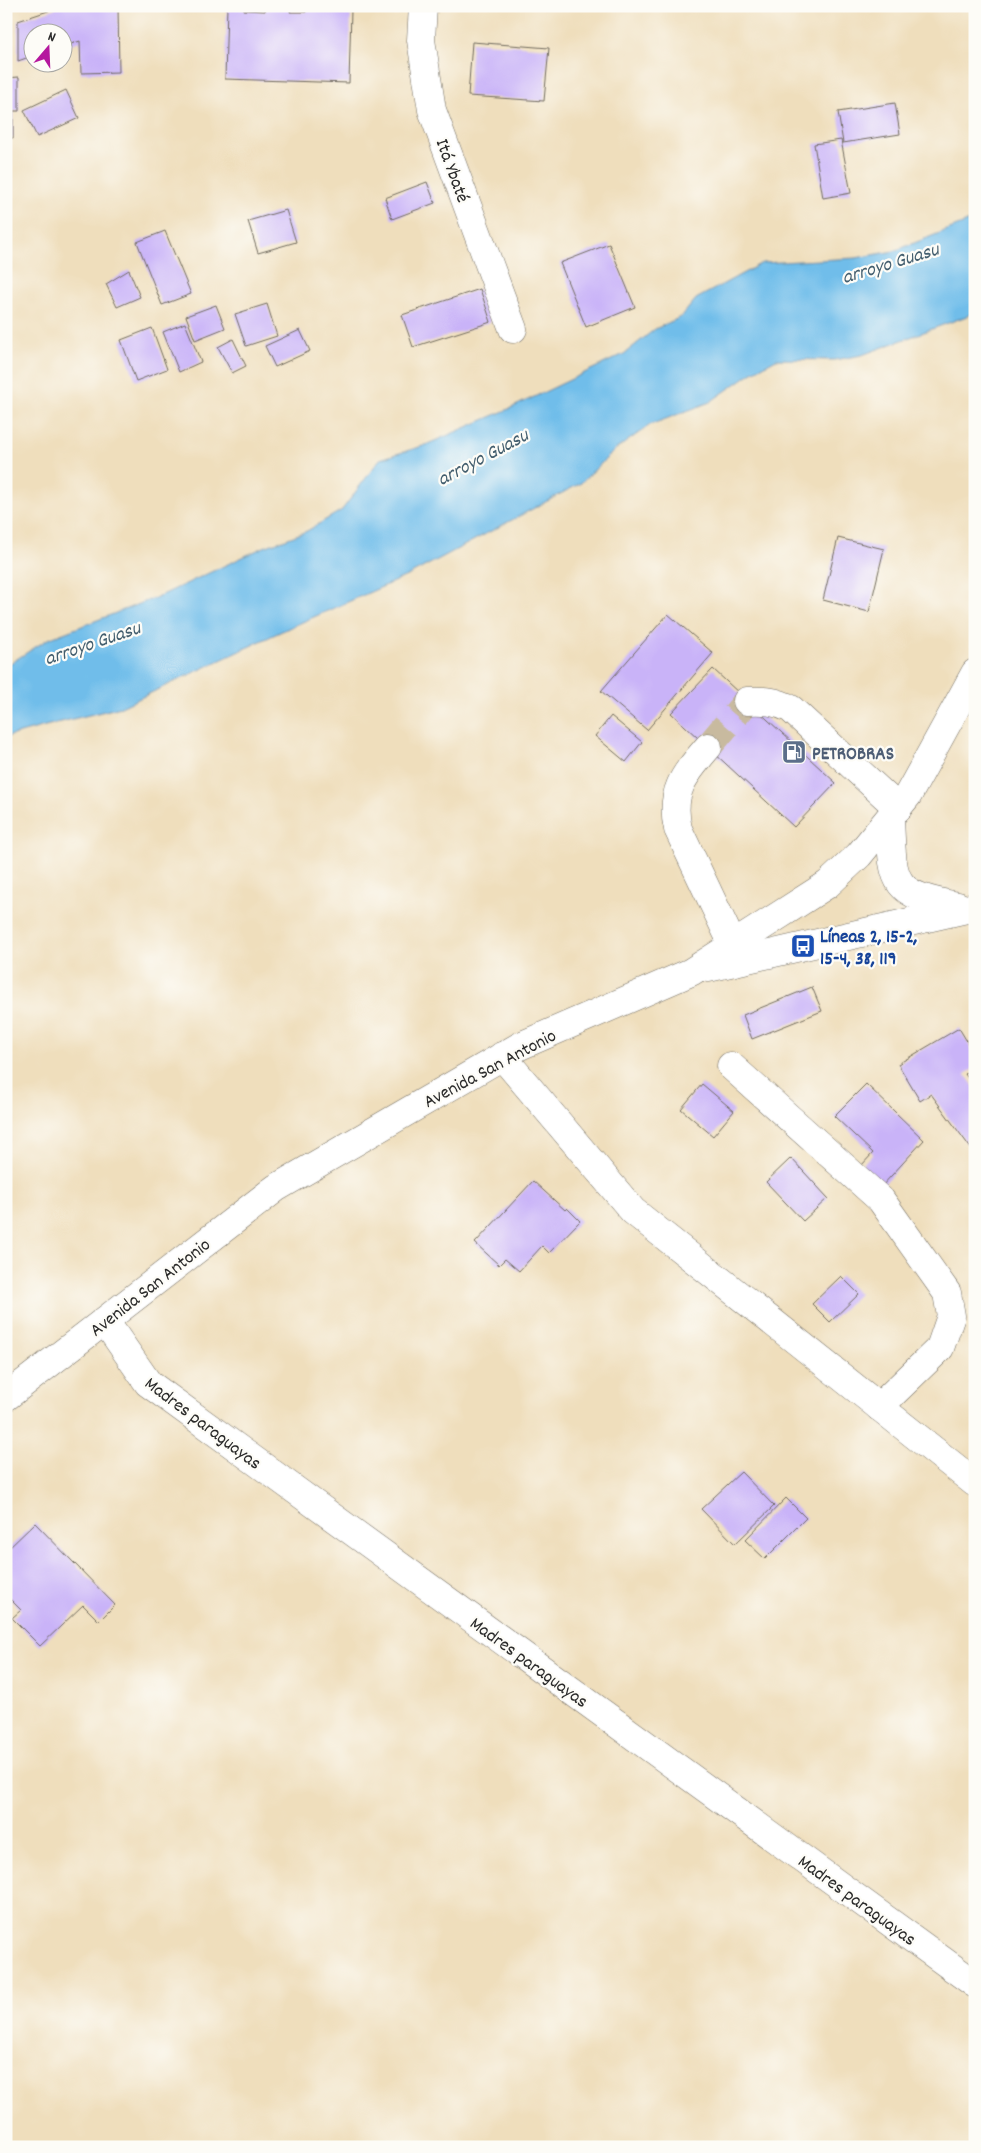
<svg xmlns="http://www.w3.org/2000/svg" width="981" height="2153" viewBox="0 0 981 2153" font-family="Dekko,sans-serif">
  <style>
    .water { fill: #70bdea; stroke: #4e748a }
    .building { fill: #c9b3f8 }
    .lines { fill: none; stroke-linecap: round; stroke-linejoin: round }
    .minor-tunnel { stroke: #c8ba9f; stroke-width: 28; stroke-dasharray: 28 14; stroke-linecap: butt }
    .minor-casing { stroke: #706a5e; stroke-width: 29 }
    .major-casing { stroke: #706a5e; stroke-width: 29 }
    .minor { stroke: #fff; stroke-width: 28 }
    .major { stroke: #fff; stroke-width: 28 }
    .labels { text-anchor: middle; stroke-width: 4.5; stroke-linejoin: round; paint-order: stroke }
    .street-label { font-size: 19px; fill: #2b2b2b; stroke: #fdfcf7 }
    .service-label { font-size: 19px; font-weight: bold; fill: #4e5e75; stroke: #fdfcf7; text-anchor: start }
    .transit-label { font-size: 19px; font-weight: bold; fill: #164399; stroke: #fdfcf7; text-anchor: start }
    .water-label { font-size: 20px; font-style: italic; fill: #435e6e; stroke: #fdfcf7 }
  </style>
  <rect width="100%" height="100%" fill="#fdfcf7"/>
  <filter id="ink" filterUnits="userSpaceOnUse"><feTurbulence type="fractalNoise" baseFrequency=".02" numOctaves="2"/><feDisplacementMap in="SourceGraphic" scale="10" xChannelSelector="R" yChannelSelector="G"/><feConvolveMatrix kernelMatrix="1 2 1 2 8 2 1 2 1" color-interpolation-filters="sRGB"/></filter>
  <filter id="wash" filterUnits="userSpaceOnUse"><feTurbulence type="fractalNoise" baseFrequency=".0096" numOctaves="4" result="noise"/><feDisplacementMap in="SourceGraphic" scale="20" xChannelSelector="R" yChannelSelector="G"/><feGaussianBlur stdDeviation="1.12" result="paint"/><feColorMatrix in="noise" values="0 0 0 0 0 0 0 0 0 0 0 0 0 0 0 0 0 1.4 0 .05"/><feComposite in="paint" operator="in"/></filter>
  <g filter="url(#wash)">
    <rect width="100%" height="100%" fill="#efdebc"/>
    <path class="water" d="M975 219V313L862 355 834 360 776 359 751 373 710 402 650 425 615 450 581 483 409 575 282 631 121 707 45 726 6 737V666L48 639 160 596 264 547 307 531 342 510 380 459 423 446 511 408 624 354 655 329 681 317 696 299 762 263 856 258 894 251Z"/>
    <g id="blocks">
      <g class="building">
        <path d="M63 6H118L119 72 81 73 80 41 62 47V32H32V56L18 61V21Z"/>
        <path d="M227 6H245L244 10 265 11 266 6H292L290 12H306L307 6H336V9L351 10 349 83 225 79Z"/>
        <path d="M472 42 549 48 544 101 468 96Z"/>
        <path d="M19 77V111H13V138H6V78Z"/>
        <path d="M66 90 79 118 37 137 24 110Z"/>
        <path d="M895 103 900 134 843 143 838 112Z"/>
        <path d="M841 140 851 193 823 198 814 144Z"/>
        <path d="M427 182 435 203 392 219 385 198Z"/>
        <path d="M286 210 296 242 258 253 248 221Z"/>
        <path d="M165 231 191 294 162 305 137 242Z"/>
        <path d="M609 244 635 307 586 327 560 263Z"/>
        <path d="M129 270 140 297 117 307 106 284Z"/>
        <path d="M480 289 491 322 413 347 402 315Z"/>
        <path d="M267 304 277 336 246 346 235 314Z"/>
        <path d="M216 305 225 328 195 340 186 316Z"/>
        <path d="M185 323 201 362 179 372 163 332Z"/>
        <path d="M152 328 167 369 136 381 121 340Z"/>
        <path d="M300 330 310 351 275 367 265 346Z"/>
        <path d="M233 339 246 366 232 373 218 347Z"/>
        <path d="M838 538 884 549 869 612 823 600Z"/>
        <path d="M668 614 713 653 647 730 601 691Z"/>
        <path d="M713 669 836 783 794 827 671 713Z"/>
        <path d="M611 716 642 742 626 762 595 736Z"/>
        <path d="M812 987 822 1011 752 1039 743 1015Z"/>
        <path d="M959 1028 975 1055V1068L965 1074 975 1088V1154L931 1094 920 1101 898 1064Z"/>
        <path d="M702 1084 734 1111 713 1136 681 1109Z"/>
        <path d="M866 1084 924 1140 881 1187 860 1167 873 1153 834 1116Z"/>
        <path d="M791 1158 828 1198 803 1221 766 1182Z"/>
        <path d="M533 1181 565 1210 567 1208 580 1221 549 1253 542 1246 519 1271 505 1259 499 1265 475 1243Z"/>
        <path d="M841 1276 859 1294 830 1322 812 1304Z"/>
        <path d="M741 1472 774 1506 735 1544 701 1509Z"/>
        <path d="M786 1498 806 1518 765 1559 745 1540Z"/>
        <path d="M35 1523 115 1605 99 1621 83 1605 40 1646 12 1618 21 1610 6 1595V1551Z"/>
      </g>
    </g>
  </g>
  <g filter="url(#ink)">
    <use href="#blocks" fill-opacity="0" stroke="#706a5e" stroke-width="1"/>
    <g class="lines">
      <path class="minor-tunnel" d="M708 747 747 701"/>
      <defs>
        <g id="minor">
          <path d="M423 6 421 40 432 110 513 329"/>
          <path d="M747 701C764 700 776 701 791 709L898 808"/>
          <path d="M708 747C685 774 669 791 678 829L733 945"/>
          <path d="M502 1056 633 1211 975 1483"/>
          <path d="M731 1066 881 1200 947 1293 951 1316 940 1348 879 1407"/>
          <path d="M105 1321 148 1383 975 1984"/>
        </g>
        <g id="major">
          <path d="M890 818C893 883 890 894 958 906"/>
          <path d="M708 968 975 907"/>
          <path d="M6 1397 276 1188 520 1046 691 972 828 884 859 855 908 795 975 673"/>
        </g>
      </defs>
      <use href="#minor" class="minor-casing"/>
      <use href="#major" class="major-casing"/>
      <use href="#minor" class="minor"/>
      <use href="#major" class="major"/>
    </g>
  </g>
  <defs>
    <symbol id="fuel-square" viewBox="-11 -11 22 22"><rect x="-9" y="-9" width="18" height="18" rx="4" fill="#5c6f8a" stroke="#fdfcf7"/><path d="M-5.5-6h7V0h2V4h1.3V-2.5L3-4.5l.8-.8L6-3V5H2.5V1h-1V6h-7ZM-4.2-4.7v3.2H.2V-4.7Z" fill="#fff"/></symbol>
    <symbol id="bus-square" viewBox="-11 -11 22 22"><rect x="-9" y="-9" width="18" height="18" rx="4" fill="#1a4fb4" stroke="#fdfcf7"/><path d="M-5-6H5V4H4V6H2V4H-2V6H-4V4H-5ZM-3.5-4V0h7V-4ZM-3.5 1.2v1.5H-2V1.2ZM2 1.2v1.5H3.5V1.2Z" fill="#fff"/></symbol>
  </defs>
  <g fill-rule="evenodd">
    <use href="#fuel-square" x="780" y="738" width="28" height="28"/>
    <use href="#bus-square" x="789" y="932" width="28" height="28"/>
  </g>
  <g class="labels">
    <g class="street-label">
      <text transform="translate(454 170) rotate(70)" y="7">Itá Ybaté</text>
      <text transform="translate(489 1067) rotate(-28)" y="7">Avenida San Antonio</text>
      <text transform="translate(149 1286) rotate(-38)" y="7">Avenida San Antonio</text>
      <text transform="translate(204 1422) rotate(37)" y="7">Madres paraguayas</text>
      <text transform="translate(530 1661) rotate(36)" y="7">Madres paraguayas</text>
      <text transform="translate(858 1899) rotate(36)" y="7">Madres paraguayas</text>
    </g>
    <g class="service-label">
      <text x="812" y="759">PETROBRAS</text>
    </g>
    <g class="transit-label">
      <text x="820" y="942">Líneas 2, 15-2,<tspan x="820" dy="22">15-4, 38, 119</tspan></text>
    </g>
    <g class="water-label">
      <text transform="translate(890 262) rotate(-17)" y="7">arroyo Guasu</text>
      <text transform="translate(482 456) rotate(-28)" y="7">arroyo Guasu</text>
      <text transform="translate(92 642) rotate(-19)" y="7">arroyo Guasu</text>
    </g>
  </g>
  <rect width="981" height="2153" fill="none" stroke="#fdfcf7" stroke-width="25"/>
  <g transform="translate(48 48) rotate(19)"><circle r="24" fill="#fdfcf7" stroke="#a9a8a5"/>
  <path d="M0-4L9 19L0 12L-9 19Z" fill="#b5179e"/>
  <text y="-8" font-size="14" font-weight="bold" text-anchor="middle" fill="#2b2b2b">N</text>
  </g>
</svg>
